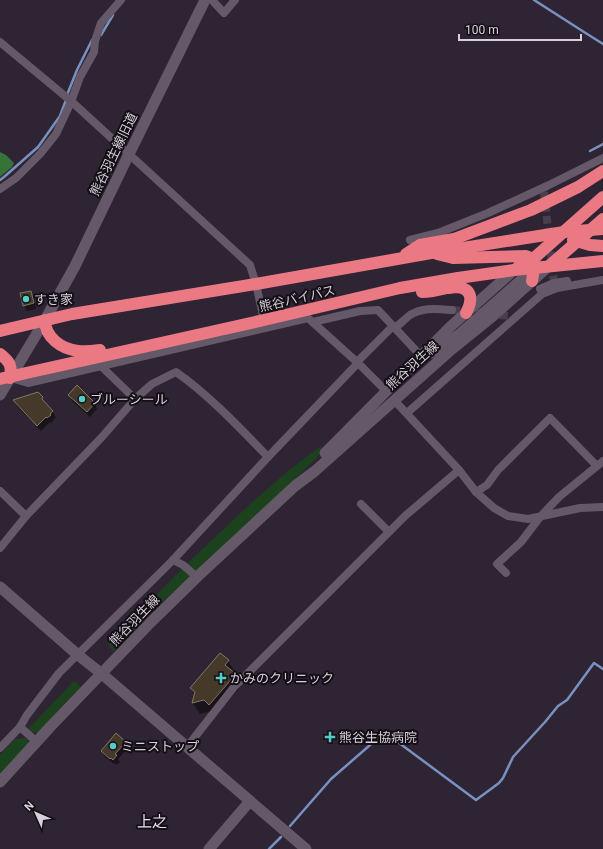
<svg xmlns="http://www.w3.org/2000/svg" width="603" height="849" viewBox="0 0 603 849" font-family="Roboto,'Noto Sans JP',sans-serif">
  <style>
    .green { fill: #1c421d }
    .forest { fill: #377238 }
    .shadow { fill: #0007 }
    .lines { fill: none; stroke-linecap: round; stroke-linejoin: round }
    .stream { stroke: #7991c0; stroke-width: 2.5 }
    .building { fill: #453a2a; stroke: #837664 }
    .street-tunnel { stroke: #483e4c; stroke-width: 8; stroke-dasharray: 8 4; stroke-linecap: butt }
    .street { stroke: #655969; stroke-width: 8 }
    .secondary { stroke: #655969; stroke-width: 11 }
    .highway { stroke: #eb7984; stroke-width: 12 }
    .poi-dot { fill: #54cdc8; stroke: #140f16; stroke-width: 1.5 }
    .labels { text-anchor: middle; stroke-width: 4; stroke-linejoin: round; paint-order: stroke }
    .street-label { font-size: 13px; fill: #d7cfd9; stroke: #140f16 }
    .poi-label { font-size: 13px; fill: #d7cfd9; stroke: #140f16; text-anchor: start }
    .quarter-label { font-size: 15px; fill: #eadbef; stroke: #140f16 }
  </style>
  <rect width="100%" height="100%" fill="#2f2433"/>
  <g class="green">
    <path d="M321 446 324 450 292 482 196 571 187 564C230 523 273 480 321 446Z"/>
    <path d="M183 568 191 577 152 611 114 651 108 645Z"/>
    <path d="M74 681 81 687 58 710 38 733 31 732 29 730V728Z"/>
    <path d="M27 738 29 743 0 776V755L15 739Z"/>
  </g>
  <path class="forest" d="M0 152 6 155 14 163 12 167 0 177Z"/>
  <g class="shadow">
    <path d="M31 292 34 298 36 309 27 311 24 305Z"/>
    <path d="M69 395 94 403 97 409 90 417 72 401Z"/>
    <path d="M42 398 56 417 53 420V421L51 423 50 422 41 431 17 406 14 400Z"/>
    <path d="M228 661 235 672 233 674 241 686 216 716 211 711 200 714 193 703 195 695 191 688Z"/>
    <path d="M125 742 128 748 118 759 120 762 117 765 114 763V764L105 757 102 751Z"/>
  </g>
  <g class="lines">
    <g class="stream">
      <path d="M534 0 584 32 603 44"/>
      <path d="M101 35 113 15"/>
      <path d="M67 95 77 70 92 40"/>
      <path d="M590 151 603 144"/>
      <path d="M0 180 4 177 38 147 60 116 66 100"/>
      <path d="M290 826 331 779 385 732 391 737 476 800 499 783 503 778 513 757 545 722 558 706 567 700 594 663 603 669"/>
      <path d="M269 849 281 837"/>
    </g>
  </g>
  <g class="building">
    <path d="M31 291 34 303 23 306 20 293Z"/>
    <path d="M77 385 95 403 87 412 68 395Z"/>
    <path d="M38 392 43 397 42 399 53 411 50 414 51 415 47 418 46 417 37 426 13 400Z"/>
    <path d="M220 653 229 660 225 665 236 674 209 705 204 700 192 703 195 692 190 688Z"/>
    <path d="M116 733 126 742 115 754 117 755 113 760 111 758 110 759 101 751Z"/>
  </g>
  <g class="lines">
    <g class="street-tunnel">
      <path d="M544 192 554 283"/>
      <path d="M452 310 509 316"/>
    </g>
    <g class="street">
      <path d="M212 0 224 13 235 0"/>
      <path d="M0 42 71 101 250 265 256 284 264 320"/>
      <path d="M0 189 16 178 40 154 56 134 71 102 80 77 94 52 95 41 101 23 121 0"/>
      <path d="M410 240 438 233 488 213 547 186 603 158"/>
      <path d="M540 289 554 283 567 281"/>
      <path d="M313 322 360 311 378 310 421 356"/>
      <path d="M395 328C400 324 405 319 410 315 423 307 437 309 452 310"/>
      <path d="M357 362 393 326"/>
      <path d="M101 366 135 399"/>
      <path d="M11 378 28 383 308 318 358 363 386 391"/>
      <path d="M394 400 459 470 476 492 494 508 508 516 528 519 580 508 603 507"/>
      <path d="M407 413 542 294 557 288 603 280"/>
      <path d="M0 491 26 516 0 548"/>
      <path d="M476 492 487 485 498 470 550 418 597 466"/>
      <path d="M361 504 389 532"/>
      <path d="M26 516 102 437 135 399 152 384 176 372C209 395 240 428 268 457"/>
      <path d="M173 560 183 565 197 577"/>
      <path d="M506 573 497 564 521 542 540 517 559 497 603 461"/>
      <path d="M20 727 37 742"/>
      <path d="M187 747 234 687 405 516 459 470"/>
      <path d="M0 748 20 727 27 715 59 673 173 560 268 457 358 363"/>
    </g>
    <g class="secondary">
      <path d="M431 353 461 333 520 281 537 264"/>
      <path d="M0 395 45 320 75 266 129 154 205 0"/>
      <path d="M325 453 450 327 514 270"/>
      <path d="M0 587 78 655 102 674 306 849"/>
      <path d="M0 782 51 726 151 622 197 577 295 486 315 471 451 350 493 316 549 266"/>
      <path d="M209 849 250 801"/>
    </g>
    <g class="highway">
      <path d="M573 240 590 245 603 246"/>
      <path d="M406 254 420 245 454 239 531 210 578 187 603 171"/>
      <path d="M437 254 453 258 526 256 533 259"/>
      <path d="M549 266 603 219"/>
      <path d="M518 267 533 259 603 197"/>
      <path d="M532 281 534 268 533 260"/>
      <path d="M422 292C430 292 439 290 447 288 450 288 454 287 457 287 474 289 472 302 466 313"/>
      <path d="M45 320C45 338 62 349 78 351 86 352 93 351 100 350"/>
      <path d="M0 331 72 314 256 284 431 253 564 232 603 229"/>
      <path d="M0 354C10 362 12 365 10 378"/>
      <path d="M0 379 264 320 400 288 458 278 514 270 603 261"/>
    </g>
  </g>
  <g class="poi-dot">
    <circle cx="26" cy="299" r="4"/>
    <circle cx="82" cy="399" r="4"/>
    <path d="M219 672h4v4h4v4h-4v4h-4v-4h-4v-4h4z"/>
    <path d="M328 731h4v4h4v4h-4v4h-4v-4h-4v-4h4z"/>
    <circle cx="113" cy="746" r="4"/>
  </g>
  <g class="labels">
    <g class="street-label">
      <text transform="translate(113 154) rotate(-64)" y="5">熊谷羽生線旧道</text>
      <text transform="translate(297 298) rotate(-13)" y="5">熊谷バイパス</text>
      <text transform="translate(412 365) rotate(-42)" y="5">熊谷羽生線</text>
      <text transform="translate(134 620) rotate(-46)" y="5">熊谷羽生線</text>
    </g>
    <g class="poi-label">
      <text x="34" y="304">すき家</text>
      <text x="90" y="404">ブルーシール</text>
      <text x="230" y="683">かみのクリニック</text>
      <text x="339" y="742">熊谷生協病院</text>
      <text x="121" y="751">ミニストップ</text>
    </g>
    <g class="quarter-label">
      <text x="152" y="827">上之</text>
    </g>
  </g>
  <g transform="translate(36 813) rotate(315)" stroke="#140f16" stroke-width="3" paint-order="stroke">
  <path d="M0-3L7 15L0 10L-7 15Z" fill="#d7cfd9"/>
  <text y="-6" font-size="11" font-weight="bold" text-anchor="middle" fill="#d7cfd9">N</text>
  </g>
  <path d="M459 34v6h122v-6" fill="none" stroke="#d7cfd9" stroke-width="2"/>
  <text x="465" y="34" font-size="12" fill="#d7cfd9" stroke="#140f16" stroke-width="3" paint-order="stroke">100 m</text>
</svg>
